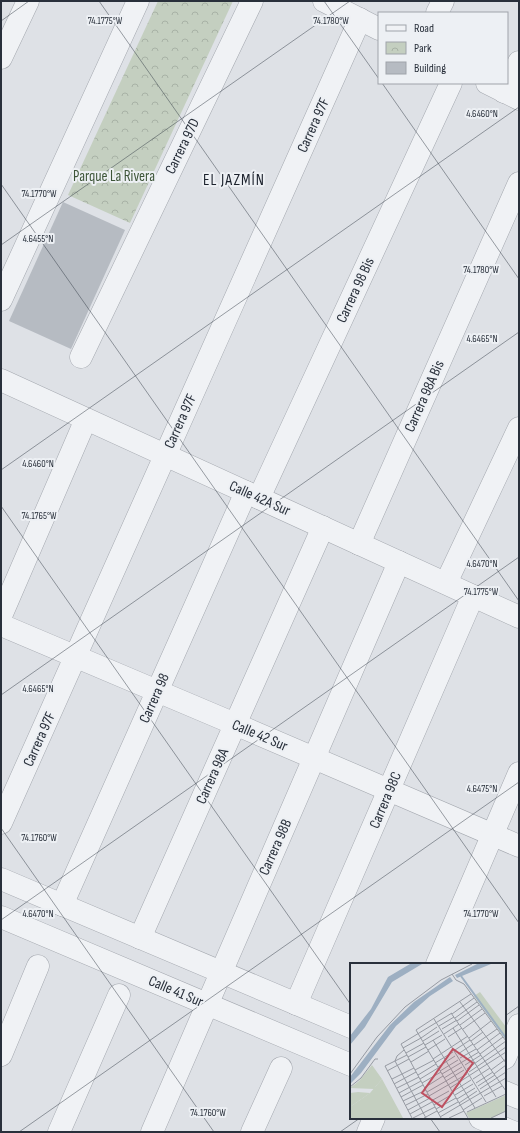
<svg xmlns="http://www.w3.org/2000/svg" width="520" height="1133" viewBox="0 0 520 1133" font-family="'Sofia Sans Condensed',sans-serif">
  <style>
    .park { fill: url(#park-crowns) }
    .building { fill: #b6bbc2 }
    .lines { fill: none; stroke-linecap: round; stroke-linejoin: round }
    .street-casing { stroke: #a4a8af; stroke-width: 23 }
    .street { stroke: #f0f2f5; stroke-width: 22 }
    .ticks { fill: none; stroke: #29303b; stroke-width: 1; stroke-opacity: 0.45 }
    .labels { text-anchor: middle; stroke-width: 4; stroke-linejoin: round; paint-order: stroke }
    .street-label { font-size: 15px; fill: #29303b; stroke: #edf0f4 }
    .park-label { font-size: 15px; fill: #3d5538; stroke: #edf0f4 }
    .neighbourhood-label { font-size: 16px; letter-spacing: 1px; fill: #1b212c; stroke: #edf0f4 }
    .inset-river { fill: none; stroke: #9dafc2; stroke-width: 2 }
    .inset-road { fill: none; stroke: #969aa2; stroke-width: 1 }
    .view { fill: #be5060; fill-opacity: 0.15; stroke: #be5060; stroke-width: 2 }
    .inset-edge { fill: none; stroke: #29303b; stroke-width: 2 }
    .ticks-label { font-size: 10px; text-anchor: middle; fill: #29303b; stroke: #edf0f4; stroke-width: 4; stroke-linejoin: round; paint-order: stroke }
  </style>
  <defs>
    <pattern id="park-crowns" width="20" height="18" patternUnits="userSpaceOnUse"><rect width="20" height="18" fill="#c4cfc0"/><path d="M2 6a3 3 0 1 1 6 0M12 15a3 3 0 1 1 6 0" fill="none" stroke="#a8b2a6"/></pattern>
  </defs>
  <rect width="100%" height="100%" fill="#dee1e6"/>
  <path class="park" d="M158 1H233L130 223 68 195Z"/>
  <path class="building" d="M63 202 125 230 71 349 9 321Z"/>
  <g class="lines">
    <defs>
      <g id="street">
        <path d="M324 1 379 29"/>
        <path d="M437 13 443 1"/>
        <path d="M1 58 28 1"/>
        <path d="M487 83 519 99"/>
        <path d="M504 92 519 62"/>
        <path d="M1 300 138 1"/>
        <path d="M81 357 252 1"/>
        <path d="M1 380 519 617"/>
        <path d="M259 498 451 83"/>
        <path d="M359 544 519 183"/>
        <path d="M446 583 519 428"/>
        <path d="M1 616 86 419"/>
        <path d="M1 625 235 724 519 846"/>
        <path d="M1 823 360 19"/>
        <path d="M1 879 351 1027"/>
        <path d="M62 905 246 492"/>
        <path d="M1 917 351 1065"/>
        <path d="M140 938 323 527"/>
        <path d="M437 964 519 773"/>
        <path d="M296 1004 473 596"/>
        <path d="M1 1055 38 966"/>
        <path d="M505 1058 519 1025"/>
        <path d="M505 1092 519 1098"/>
        <path d="M480 1118 513 1132"/>
        <path d="M59 1132 119 995"/>
        <path d="M152 1132 399 562"/>
        <path d="M252 1132 281 1068"/>
        <path d="M368 1132 374 1118"/>
      </g>
    </defs>
    <use href="#street" class="street-casing"/>
    <use href="#street" class="street"/>
  </g>
  <path class="ticks" d="M99 1 519 601M324 1 379 79M1 21 29 1M382 83 519 279M1 184 519 923M1 245 350 1M1 470 519 107M1 506 351 1005M1 695 519 332M1 828 214 1132M1 920 519 557M505 1016 519 1006M430 1118 440 1132M19 1132 519 782M340 1132 360 1118"/>
  <g class="labels">
    <g class="street-label">
      <text transform="translate(313 125) rotate(-66)" y="5">Carrera 97F</text>
      <text transform="translate(182 146) rotate(-64)" y="5">Carrera 97D</text>
      <text transform="translate(355 290) rotate(-65)" y="5">Carrera 98 Bis</text>
      <text transform="translate(424 396) rotate(-66)" y="5">Carrera 98A Bis</text>
      <text transform="translate(180 421) rotate(-66)" y="5">Carrera 97F</text>
      <text transform="translate(260 498) rotate(24)" y="5">Calle 42A Sur</text>
      <text transform="translate(154 698) rotate(-66)" y="5">Carrera 98</text>
      <text transform="translate(260 735) rotate(23)" y="5">Calle 42 Sur</text>
      <text transform="translate(39 739) rotate(-66)" y="5">Carrera 97F</text>
      <text transform="translate(212 776) rotate(-66)" y="5">Carrera 98A</text>
      <text transform="translate(385 800) rotate(-67)" y="5">Carrera 98C</text>
      <text transform="translate(275 847) rotate(-66)" y="5">Carrera 98B</text>
      <text transform="translate(176 991) rotate(23)" y="5">Calle 41 Sur</text>
    </g>
    <g class="park-label">
      <text x="114" y="181">Parque La Rivera</text>
    </g>
    <g class="neighbourhood-label">
      <text x="234" y="185">EL JAZMÍN</text>
    </g>
  </g>
  <g transform="translate(350 963)">
    <rect width="156" height="156" fill="#dee1e6"/>
    <path d="M130 29 156 64V77L124 33ZM22 102 32 116 26 123 24 126 0 125 9 118ZM8 129 20 130 0 144V130Z" fill="#c4cfc0"/>
    <path d="M32 116 53 155H0V144L20 130ZM156 132V148L142 155H119L116 150Z" fill="#c4cfc0"/>
    <path d="M60 1H72L42 19 15 64 0 82V73L21 46 38 14ZM127 1H141L107 15 105 12ZM100 14 103 18 80 33 46 63 11 110 0 121V114L40 62 64 39Z" fill="#9dafc2"/>
    <path class="inset-river" d="M111 13 156 75"/>
    <path class="inset-road" d="M102 11 106 17 114 21 156 78M110 39 156 100M101 50 156 128M102 51 124 35M105 55 127 39M84 56 136 139M107 58 129 42M110 62 132 46M89 63 104 54M103 65 146 134M92 66 107 57M113 66 135 50M94 71 109 61M98 74 112 65M71 75 87 64M119 75 141 58M83 77 125 145M73 78 89 68M121 78 133 69M75 82 92 72M124 82 147 66M53 85 71 75M54 87 47 93 45 98 76 155M78 87 95 76M105 87 120 77M127 87 150 70M56 90 74 80M108 91 123 81M130 91 153 74M57 92 35 103 62 155M58 94 76 84M110 95 126 86M83 96 118 73M61 99 79 88M85 100 103 89M115 102 131 92M88 104 105 93M117 106 156 78M65 107 84 97M141 107 156 96M37 108 59 96M90 108 108 97M119 109 156 84M0 111 27 74 55 44 91 17 122 1M92 111 129 89M144 111 156 102M68 112 86 101M94 115 112 104M42 116 64 105M70 116 88 105M123 116 140 105M96 118 114 107M72 120 91 109M126 120 143 109M44 121 66 109M128 123 145 112M0 124 11 115 25 96H28M47 125 69 114M74 125 93 113M100 125 156 89M130 126 156 109M77 129 96 118M102 129 121 117M49 130 71 118M105 132 123 121M79 133 117 111M134 133 152 123M51 134 73 122M107 136 125 125M53 138 76 127M81 138 99 128M109 140 127 128M56 142 78 131M84 142 101 132M86 146 106 135M58 147 80 135M113 147 132 135M117 149 156 131M88 150 108 139M60 151 82 139M90 154 156 115M63 155 85 144M74 155 87 148M91 155 51 81 102 50M99 155 114 148M118 155 66 67 121 31M141 155 156 148"/>
    <path class="view" d="M103 86 123 100 92 144 72 130Z"/>
    <rect width="156" height="156" class="inset-edge"/>
  </g>
  <g class="ticks-label">
    <text x="105" y="24">74.1775°W</text>
    <text x="331" y="24">74.1780°W</text>
    <text x="482" y="117">4.6460°N</text>
    <text x="39" y="197">74.1770°W</text>
    <text x="38" y="242">4.6455°N</text>
    <text x="481" y="273">74.1780°W</text>
    <text x="482" y="342">4.6465°N</text>
    <text x="38" y="467">4.6460°N</text>
    <text x="39" y="519">74.1765°W</text>
    <text x="482" y="567">4.6470°N</text>
    <text x="481" y="595">74.1775°W</text>
    <text x="38" y="692">4.6465°N</text>
    <text x="482" y="792">4.6475°N</text>
    <text x="39" y="841">74.1760°W</text>
    <text x="38" y="917">4.6470°N</text>
    <text x="481" y="917">74.1770°W</text>
    <text x="208" y="1116">74.1760°W</text>
  </g>
  <rect width="520" height="1133" fill="none" stroke="#29303b" stroke-width="4"/>
  <rect x="378" y="12" width="130" height="72" fill="#edf0f4" stroke="#9fa3aa"/>
  <rect x="386" y="25" width="20" height="6" fill="#f0f2f5" stroke="#9fa3aa"/>
  <text x="414" y="32" font-size="12" fill="#29303b">Road</text>
  <rect x="386" y="42" width="20" height="12" fill="url(#park-crowns)" stroke="#9fa3aa"/>
  <text x="414" y="52" font-size="12" fill="#29303b">Park</text>
  <rect x="386" y="62" width="20" height="12" fill="#b6bbc2" stroke="#9fa3aa"/>
  <text x="414" y="72" font-size="12" fill="#29303b">Building</text>
</svg>
